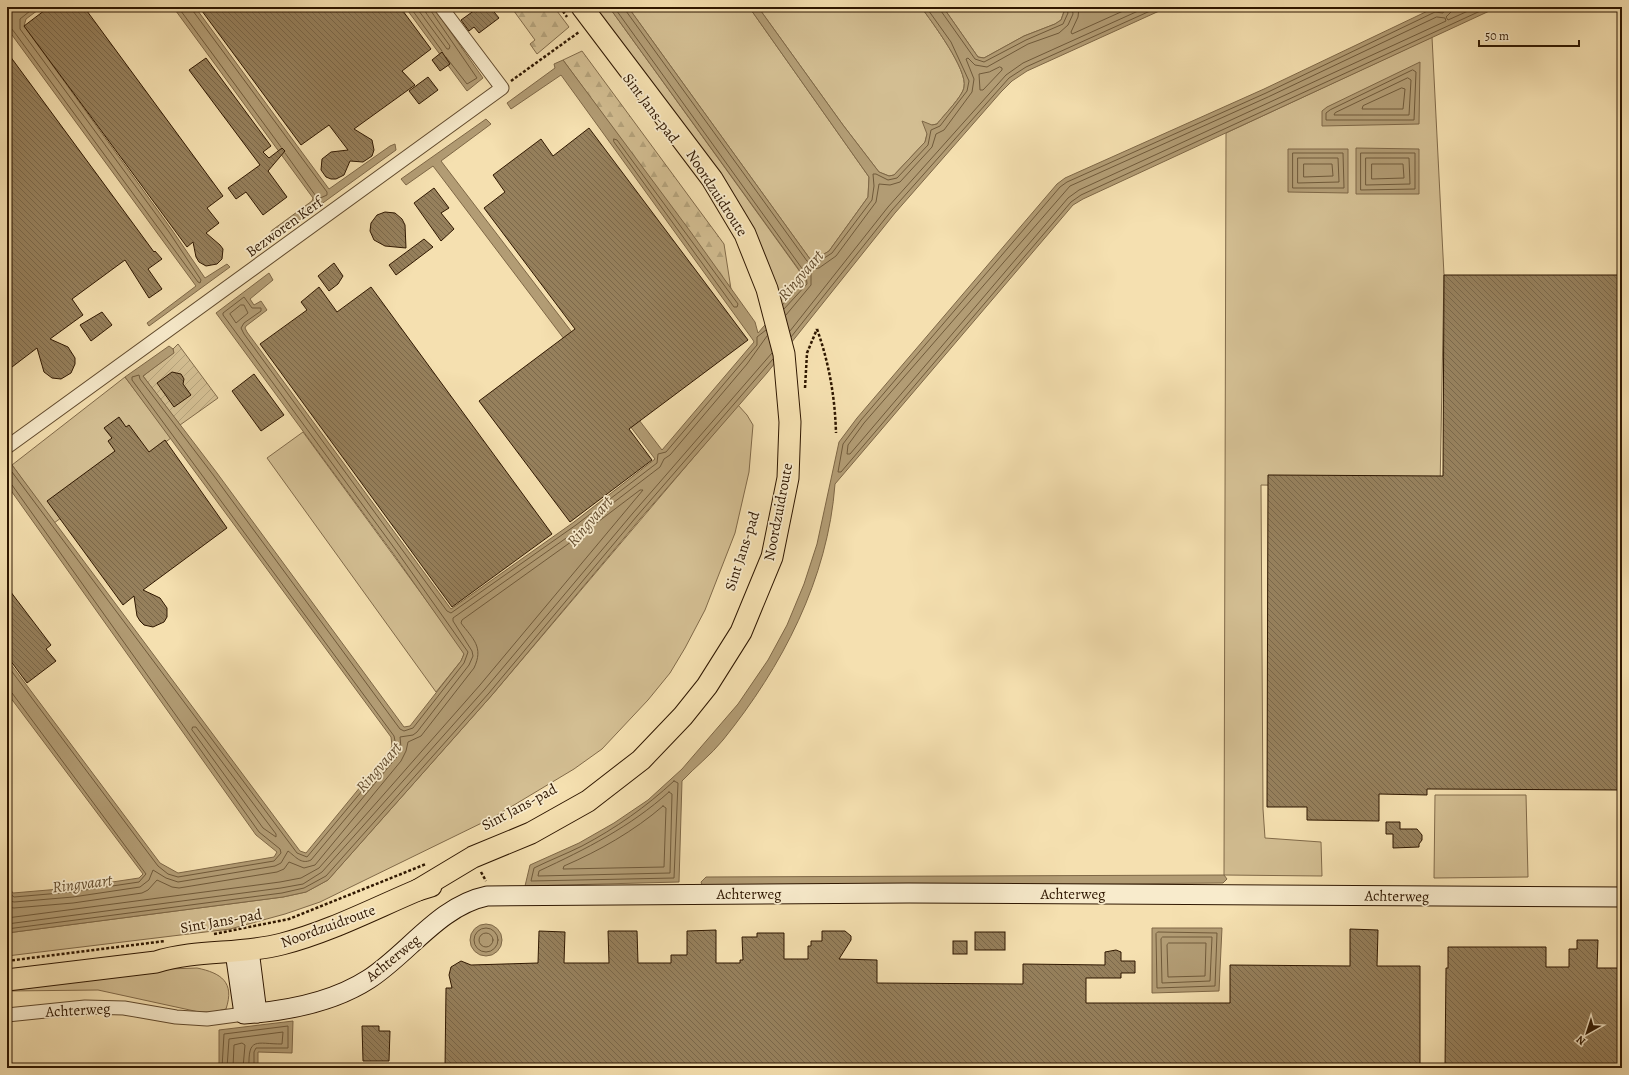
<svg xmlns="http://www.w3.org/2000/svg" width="1629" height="1075" viewBox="0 0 1629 1075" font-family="Alegreya,serif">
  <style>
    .grass { fill: #d3be92; stroke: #816a49 }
    .forest { fill: url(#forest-firs); stroke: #816a49 }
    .garden { fill: url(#garden-furrows); stroke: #816a49 }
    .water { fill: #b29c74; stroke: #7e6746 }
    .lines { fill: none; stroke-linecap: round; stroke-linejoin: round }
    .shore { stroke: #705a3a; stroke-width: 1 }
    .building { fill: url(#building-back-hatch); stroke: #2f1700 }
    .street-casing { stroke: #60492c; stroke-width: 15 }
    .secondary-casing { stroke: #2f1700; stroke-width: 21 }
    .primary-casing { stroke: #2f1700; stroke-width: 23 }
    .path { stroke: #2f1700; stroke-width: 2.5; stroke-dasharray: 3 2; stroke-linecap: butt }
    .street { stroke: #f8ebcc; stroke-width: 13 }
    .secondary { stroke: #f8ebcc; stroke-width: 19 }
    .primary { stroke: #f5e0b0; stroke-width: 21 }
    .labels { text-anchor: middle; stroke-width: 3.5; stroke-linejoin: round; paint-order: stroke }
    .street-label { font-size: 15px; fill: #2f1700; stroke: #f8ebcc }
    .water-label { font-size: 16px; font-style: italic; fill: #634c2e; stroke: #f8ebcc }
  </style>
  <defs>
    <pattern id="forest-firs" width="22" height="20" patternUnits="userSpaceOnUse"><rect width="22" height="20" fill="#d3be92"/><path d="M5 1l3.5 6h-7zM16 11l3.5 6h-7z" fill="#b5a37c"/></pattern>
    <pattern id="garden-furrows" width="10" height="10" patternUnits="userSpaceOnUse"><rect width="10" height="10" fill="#d3be92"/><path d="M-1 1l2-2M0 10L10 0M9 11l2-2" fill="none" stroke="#b5a37c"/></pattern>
    <pattern id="building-back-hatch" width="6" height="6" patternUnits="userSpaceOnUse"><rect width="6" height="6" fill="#96805c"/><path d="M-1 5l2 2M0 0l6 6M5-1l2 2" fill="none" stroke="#7b684a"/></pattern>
  </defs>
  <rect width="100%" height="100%" fill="#f5e0b0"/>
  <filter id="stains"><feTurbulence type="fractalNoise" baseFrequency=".005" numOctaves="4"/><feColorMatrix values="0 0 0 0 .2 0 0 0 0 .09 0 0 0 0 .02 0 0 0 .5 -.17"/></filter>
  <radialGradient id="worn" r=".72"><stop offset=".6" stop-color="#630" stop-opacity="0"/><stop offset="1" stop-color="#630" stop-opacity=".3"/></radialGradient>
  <g class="grass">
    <path d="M591 7H609L803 276V281L781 307Z"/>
    <path d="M628 7H749L869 177 868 197 829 251 815 260 810 259Z"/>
    <path d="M758 7H921C932 22 968 70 964 87 963 96 943 116 937 124L932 125 927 134 925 142 894 175 889 176 879 172 843 125Z"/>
    <path d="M943 7H1061L1064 11 1061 20 1055 24 1024 36 984 58 978 57Z"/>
    <path d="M1432 37 1444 275 1440 488 1261 485 1263 809 1265 838 1321 842 1322 876 1224 875 1226 133Z"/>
    <path d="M125 377 171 438 54 523 12 465Z"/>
    <path d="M738 405 747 415 753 425 749 472 735 533 705 610 685 648 670 673 648 700 602 749 574 769 494 817 320 902 285 914 230 929 7 956V933L283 897 306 892 328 880 492 695Z"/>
    <path d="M303 432 462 649 464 654 461 661 436 692 267 458Z"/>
    <path d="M1435 795H1526L1528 877 1434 878Z"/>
    <path d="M197 968C221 973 235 982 226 1009L213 1012H199L98 990 7 991 169 969Z"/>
  </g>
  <g class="forest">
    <path d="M511 7H554L569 27 537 54 530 44 535 40Z"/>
    <path d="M582 51 724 244 731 289 563 60Z"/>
  </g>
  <path class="garden" d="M178 344 218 398 180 425 143 376 173 353V349Z"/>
  <g class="water">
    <path d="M7 7H42L26 19 24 26 172 230 205 278 227 264 230 267 149 326 147 323 196 286 12 35 7 32Z"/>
    <path d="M173 7H195L329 189 390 146 395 144 396 150 291 226 272 235 271 231 312 201 313 198Z"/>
    <path d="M405 7H433L483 78 467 91Z"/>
    <path d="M609 7H628L810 259 814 260 829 251 868 197 869 177 749 7H758L843 125 879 172 889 176 894 175 925 142 927 134 922 121 932 125 937 124C943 116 963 96 964 87 968 70 932 22 921 7H943L978 57 984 58 1024 36 1055 24 1061 20 1064 12 1061 7H1168L1027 71 1012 81 1001 92 895 213 767 373 640 519 492 695 328 880 306 892 283 897 7 933V885L13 893 72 888 139 878 143 874 7 693V659L160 863 178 873 274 857 277 852 256 835 7 485V469L12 465 300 851 306 853 389 752 392 746 391 737 125 377 169 346 173 349 174 353 143 376 217 473 404 727 410 726 461 661 464 654 395 556 216 313 269 273 273 280 250 299 254 305 261 301 267 310 246 326 245 328 247 332 451 609 574 522 655 459 433 166 406 185 401 179 486 119 491 124 441 161 662 450 754 342 753 340 561 75 511 109 507 103 555 68 554 64 563 60 690 231 755 322 758 333 803 281V276L797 267Z"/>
    <path d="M1436 7 1441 9 1446 7H1498L1083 199 1073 205 835 484C828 579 782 667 723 740 711 755 695 767 682 781L679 882 525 886 530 865 579 843 614 823 648 800 682 769 738 704 768 660 787 625 804 584 817 544 839 442 857 418 1057 184 1065 178 1264 89Z"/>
    <path d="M1420 62 1419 124 1322 126V111L1327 107Z"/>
    <path d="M1356 148 1419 149V194H1356Z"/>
    <path d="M1288 149H1348V193L1288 192Z"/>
    <path d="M1224 875 1227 879 1223 883 703 887 701 882 706 877Z"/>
    <circle cx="486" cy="940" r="16"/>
    <path d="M1152 928H1222L1219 991 1152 993Z"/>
    <path d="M293 1021 292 1053 258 1052V1068H219V1030Z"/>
  </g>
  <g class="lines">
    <g class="shore">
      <path d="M178 7 281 147"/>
      <path d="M192 7 193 11 327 192V195L318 199 285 153"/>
      <path d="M410 7 442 51"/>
      <path d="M416 7 447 49H449L450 46 426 13 425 7"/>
      <path d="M430 7 431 11 477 78 467 84 446 57"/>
      <path d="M614 7 806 274 807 284 784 309"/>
      <path d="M625 7 626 11 807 261 815 264 832 253 872 200 874 186 873 174H876L888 180 897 178 928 145 931 130 940 126 967 91 969 81 951 42 926 7"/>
      <path d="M940 7 941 11 975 59 984 62 1026 40 1063 24 1068 13 1066 7"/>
      <path d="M1079 7 1078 17 1071 32 1072 34 1132 7"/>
      <path d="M1446 7 1443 13 1435 12 1266 93 1067 182 1060 187 861 420 843 444 838 472H841L1071 202 1081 195 1489 7"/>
      <path d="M1451 7V12L1446 17 1448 20 1477 7"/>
      <path d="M1437 17 1445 18 1446 21 1079 190 1068 198 850 454H847L848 445 864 423 1070 186 1268 97Z"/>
      <path d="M7 28H11L15 33 198 282 200 283 201 280 169 232 20 29V19L35 7"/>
      <path d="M1000 67 1002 68V70L983 90H980L979 74 989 72Z"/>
      <path d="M1413 70 1416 72 1414 120H1326V113L1330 110Z"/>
      <path d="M1408 78 1411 80 1409 115H1334L1335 113Z"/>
      <path d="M1402 88 1405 89 1403 109H1362L1363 106Z"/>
      <path d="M614 139 617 140 738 304 737 307H734L614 142Z"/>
      <path d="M1293 153H1343L1344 188H1293Z"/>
      <path d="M1361 153H1415V189L1361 190Z"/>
      <path d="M1298 158H1338L1339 182 1298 183Z"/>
      <path d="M1366 158H1409L1410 184 1366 185Z"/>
      <path d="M1304 164H1332L1333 176 1304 177Z"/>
      <path d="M1372 164H1403L1404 178 1372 179Z"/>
      <path d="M241 305H244L248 313 236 323 230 314Z"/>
      <path d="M786 315 811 285V269L819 268 836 256 876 202 879 184 890 185 900 182 932 147 936 134 944 130 972 92 974 79 966 59 968 58 975 65 987 67 1028 44 1059 33 1068 25 1073 14 1072 7"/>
      <path d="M790 331 888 207 1006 75 1023 63 1147 7"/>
      <path d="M791 337 892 210 1009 78 1026 67 1159 7"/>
      <path d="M7 471 12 472 297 853 307 857 392 755 396 746 394 736 132 380V377L139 375 140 379 214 476 400 729 404 731 413 728 464 663 468 652 398 553 223 315V313L244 297 252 308H261V311L244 323 241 328 244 334 447 611 451 613 576 525 657 463 658 454 666 452 757 345V337L766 330"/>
      <path d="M7 483 12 485 259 832 280 849 281 853 274 861 178 877 168 874 158 866 7 665"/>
      <path d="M7 691 12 693 146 874 139 882 72 892 14 897 7 891"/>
      <path d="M193 727H196L276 834V837L263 828 192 730Z"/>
      <path d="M674 781 678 783 674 878 531 881 534 868C550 860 566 854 582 846 616 828 646 807 674 781Z"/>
      <path d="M669 792 672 794 670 873 538 876 539 871C586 849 630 827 669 792Z"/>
      <path d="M663 806 666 808 664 867 563 869 564 866C599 851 634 831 663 806Z"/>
      <path d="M7 900 14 902 73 897 140 887 149 880 153 870 166 878 178 882 275 866 281 863 288 851C295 856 301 865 311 860L396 758 401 748 400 737 413 735 417 732 469 665 473 656 472 651 453 621V618L579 529 660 467 664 459 670 455 747 364 767 336"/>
      <path d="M7 907 14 908 73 903 142 893 148 890 157 880 172 887 179 888 277 872 284 869 289 862 304 868 315 865 401 761 406 751 408 742 421 736 474 668C484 647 473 639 461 623L462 620 582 534 640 490H643L480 685 319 868 301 878 280 882 7 918"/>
      <path d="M7 924 281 888 303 884 322 872 485 689 633 513 772 353"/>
      <circle cx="486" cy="940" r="12"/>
      <path d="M7 929 282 893 304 888 326 876 489 693 637 516 773 359"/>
      <path d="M1158 932 1217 933 1215 986 1157 988 1156 934Z"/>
      <circle cx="486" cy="940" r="7"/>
      <path d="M1163 937H1212L1210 981 1162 983 1161 939Z"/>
      <path d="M1169 943H1206L1205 976 1168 977 1167 945Z"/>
      <path d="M222 1068 224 1034 288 1026V1048H256L254 1052V1068"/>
      <path d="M227 1068 229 1039 283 1032 282 1044C256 1044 248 1036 249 1068"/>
      <path d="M233 1068 234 1045 242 1043 245 1045 243 1068"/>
    </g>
  </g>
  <g class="building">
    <path d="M49 7H84L223 196 207 208 219 223 206 233 220 245 223 249 222 259 217 264 206 266 199 262 196 257 193 242 187 247 24 26Z"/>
    <path d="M199 7H400L431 49 402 71 415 85 354 129 372 140 374 150 372 156 363 162 350 161 344 175 336 179H331L326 177 321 170 322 159 331 152 348 150 329 125 301 145Z"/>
    <path d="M484 7H490L499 18 479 33 474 27 469 31 461 20 475 10 476 12Z"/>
    <path d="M7 52 154 252 155 251 162 259 148 269 162 289 149 298 125 260 72 299 83 315 50 339 68 347 75 358V364L71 373 61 379 52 378 44 372 37 348 12 367 7 360Z"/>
    <path d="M442 52 450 64 440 71 432 60Z"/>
    <path d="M206 58 271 146 263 152 269 158 282 148 285 151 268 171 287 197 263 215 246 192 236 199 228 188 260 165 189 70Z"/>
    <path d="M428 77 438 90 419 104 409 91Z"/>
    <path d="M589 128 748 340 629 429 652 460 570 522 479 401 575 329 484 208 505 192 493 175 541 139 553 156Z"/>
    <path d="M434 188 449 208 441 213 454 229 441 241 414 203Z"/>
    <path d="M385 212 395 213 402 219 405 225 406 248 385 246 374 240 370 231 371 223 377 215Z"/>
    <path d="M424 239 433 247 396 275 389 265Z"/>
    <path d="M334 263 343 276 338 284 329 291 318 276Z"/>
    <path d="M1444 275H1622V790L1427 789V795L1379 794V821L1307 820V807H1267L1268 475 1443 476Z"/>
    <path d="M319 287 337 312 371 287 552 534 452 607 260 344 307 310 301 302Z"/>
    <path d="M102 312 112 325 91 341 80 325Z"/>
    <path d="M172 372 181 374 184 379 183 384 191 395 174 407 157 383Z"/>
    <path d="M254 374 284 415 261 431 232 391Z"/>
    <path d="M119 417 126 427 129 425 149 452 165 440 227 528 143 590 160 598 167 608V617L164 622 153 627 144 625 140 621 137 616 134 596 123 605 47 501 115 451 108 441 112 438 104 428Z"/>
    <path d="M7 587 51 645 46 649 56 661 27 683 7 656Z"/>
    <path d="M1386 822H1400V829H1417L1422 835V840L1419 844V847L1393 848V834H1386Z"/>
    <path d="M1350 929 1378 930 1377 966H1420V1068H445L446 988H452L449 975 451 967 461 961 471 965 538 963 539 931 565 932 564 963H609L608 931H637L638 963H671V955H687V931L716 930V963H740V960H743L742 937H757V933H784V959H808V946H811V941H822V931H845L851 936V940L839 959 877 960V983L1023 984V964L1105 965V952L1116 950 1121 952V961H1135V973H1121V978H1086V1003H1230V965L1350 966Z"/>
    <rect x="975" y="932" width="30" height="18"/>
    <path d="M1577 940H1598L1597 968H1622V1068H1445L1446 968H1448V947H1546V967H1569V949H1577Z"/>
    <rect x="953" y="941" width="14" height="13"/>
    <path d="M362 1026H379V1031H390L389 1061H363Z"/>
  </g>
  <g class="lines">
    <defs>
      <g id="street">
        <path d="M7 447 502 88 441 7"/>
        <path d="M7 1015 85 1007 124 1008 176 1017 207 1019 244 1014"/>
      </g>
      <g id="secondary">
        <path d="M249 950 257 1013"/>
        <path d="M235 952 244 1014C287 1011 332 1003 369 979 409 953 439 906 487 896L909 893 1622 897"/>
      </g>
      <g id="primary">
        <path d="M418 890 473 857 531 833 588 801 641 760 683 716 707 686 741 632 772 557 788 478 790 422 784 354 767 289 745 234 712 179 582 7"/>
        <path d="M7 980 156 962C197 949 240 955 282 944 329 932 373 909 418 890L431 886"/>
      </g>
    </defs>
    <use href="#street" class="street-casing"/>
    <use href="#secondary" class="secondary-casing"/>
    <use href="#primary" class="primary-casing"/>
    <g class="path">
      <path d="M560 7 567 17"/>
      <path d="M511 81 579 32"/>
      <path d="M817 329C829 363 835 397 836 433"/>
      <path d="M805 388 807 353 817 329"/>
      <path d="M481 872 486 881"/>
      <path d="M214 934 289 919 426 864"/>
      <path d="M7 961 165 941"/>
    </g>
    <use href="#street" class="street"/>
    <use href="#secondary" class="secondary"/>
    <use href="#primary" class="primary"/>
  </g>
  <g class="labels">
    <g class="street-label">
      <text transform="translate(651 108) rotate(53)" y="5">Sint Jans-pad</text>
      <text transform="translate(717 193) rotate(57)" y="5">Noordzuidroute</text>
      <text transform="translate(284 227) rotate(-36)" y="5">Bezworen Kerf</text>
      <text transform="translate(778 512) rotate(-79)" y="5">Noordzuidroute</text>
      <text transform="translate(742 551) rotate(-72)" y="5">Sint Jans-pad</text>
      <text transform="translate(519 807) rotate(-28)" y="5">Sint Jans-pad</text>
      <text x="749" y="899">Achterweg</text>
      <text x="1073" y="899">Achterweg</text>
      <text transform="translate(1397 896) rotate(1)" y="5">Achterweg</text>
      <text transform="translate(221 921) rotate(-10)" y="5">Sint Jans-pad</text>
      <text transform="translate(328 926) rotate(-20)" y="5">Noordzuidroute</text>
      <text transform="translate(393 958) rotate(-39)" y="5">Achterweg</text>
      <text transform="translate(78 1010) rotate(-3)" y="5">Achterweg</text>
    </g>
    <g class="water-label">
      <text transform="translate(800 275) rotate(-49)" y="6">Ringvaart</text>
      <text transform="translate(589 521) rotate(-49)" y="6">Ringvaart</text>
      <text transform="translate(378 767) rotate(-49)" y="6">Ringvaart</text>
      <text transform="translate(82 883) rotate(-7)" y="6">Ringvaart</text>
    </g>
  </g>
  <rect width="1629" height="1075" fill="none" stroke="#f5e0b0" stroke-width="24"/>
  <rect x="8" y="8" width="1613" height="1059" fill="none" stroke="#2f1700" stroke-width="2"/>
  <rect x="12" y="12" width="1605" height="1051" fill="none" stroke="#2f1700"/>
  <g transform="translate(1587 1033) rotate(219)" stroke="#f8ebcc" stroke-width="3" paint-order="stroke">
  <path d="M0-3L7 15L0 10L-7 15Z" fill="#2f1700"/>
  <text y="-6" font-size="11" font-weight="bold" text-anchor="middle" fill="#2f1700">N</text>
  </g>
  <path d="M1479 40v6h100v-6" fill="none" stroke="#2f1700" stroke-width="2"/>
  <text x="1485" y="40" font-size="12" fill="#2f1700" stroke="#f8ebcc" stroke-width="3" paint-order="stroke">50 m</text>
  <rect width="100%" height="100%" filter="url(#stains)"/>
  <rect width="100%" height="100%" fill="url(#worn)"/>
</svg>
